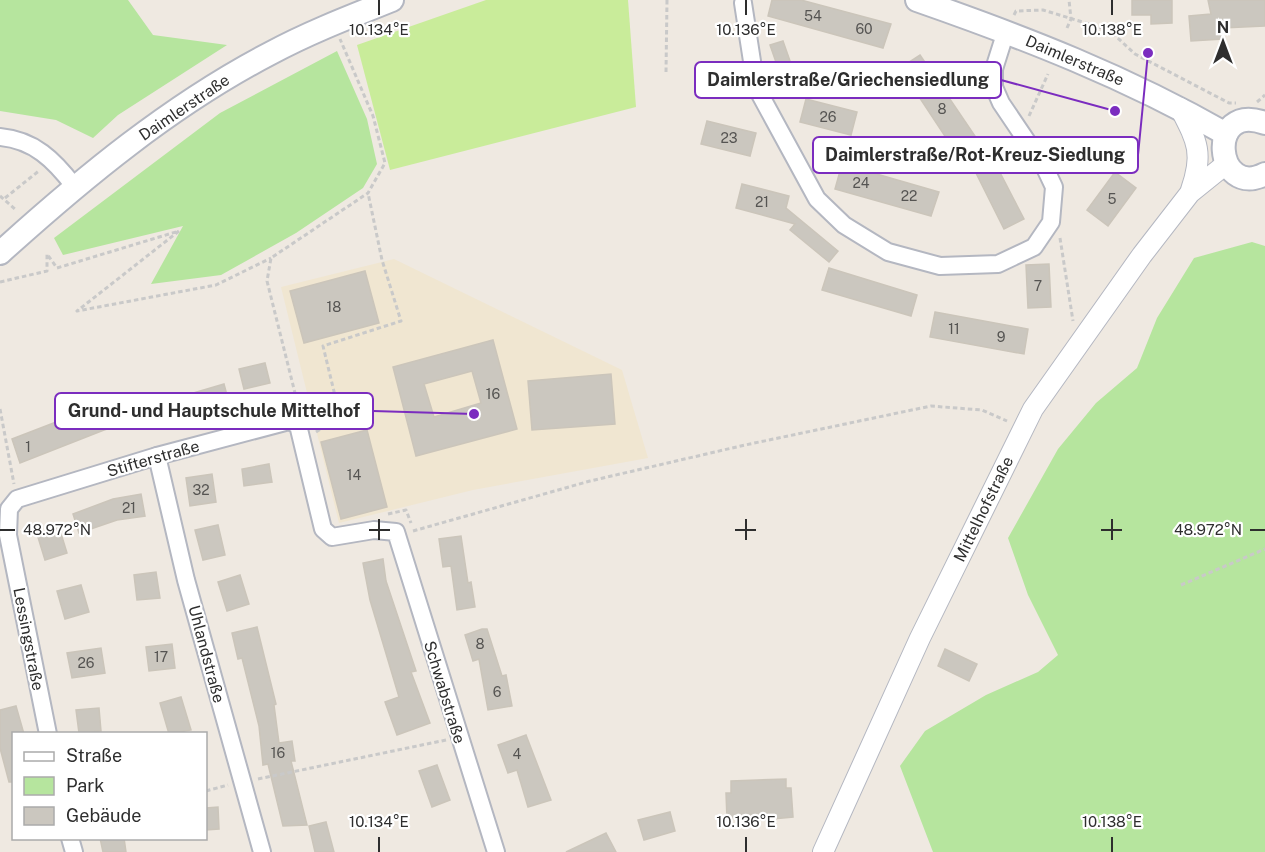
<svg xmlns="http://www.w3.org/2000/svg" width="1265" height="852" viewBox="0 0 1265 852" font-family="'Public Sans',sans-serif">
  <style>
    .education { fill: #f0e6d1 }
    .green { fill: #b6e59e }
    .pitch { fill: #c9ec9a }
    .building { fill: #cbc7bf; stroke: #cbc5ba; stroke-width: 1.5; fill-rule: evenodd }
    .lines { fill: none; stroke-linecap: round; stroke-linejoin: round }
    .minor-casing { stroke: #b4b7c1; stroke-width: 20 }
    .tertiary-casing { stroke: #b4b7c1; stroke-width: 22 }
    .secondary-casing { stroke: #b4b7c1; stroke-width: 26 }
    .path { stroke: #c9c9c9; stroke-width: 3; stroke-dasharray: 4.5 3; stroke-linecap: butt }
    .minor { stroke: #fff; stroke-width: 16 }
    .tertiary { stroke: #fff; stroke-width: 20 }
    .secondary { stroke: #fff; stroke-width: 22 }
    .ticks { fill: none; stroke: #2e2e2e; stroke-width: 2 }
    .labels { text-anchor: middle; stroke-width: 4.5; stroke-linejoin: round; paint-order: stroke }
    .number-label { font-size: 14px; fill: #555452 }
    .street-label { font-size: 16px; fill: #2e2e2e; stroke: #fff }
    .ticks-label { font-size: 15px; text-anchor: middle; fill: #2e2e2e; stroke: #fff; stroke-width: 4.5; stroke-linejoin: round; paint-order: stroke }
    .leader { fill: none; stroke: #7b2cbf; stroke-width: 2 }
    .callout-dot { fill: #7b2cbf; stroke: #fff; stroke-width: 2 }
    .callout { fill: #fff; stroke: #7b2cbf; stroke-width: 2 }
    .callout-label { font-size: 18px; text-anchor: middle; font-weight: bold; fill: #2e2e2e }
  </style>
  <rect width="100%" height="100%" fill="#efe9e1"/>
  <path class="education" d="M394 259 622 370 648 458 473 490 339 523 281 287Z"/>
  <g class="green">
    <path d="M0 0H128L153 35 227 45 118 115 93 138 56 120 0 111Z"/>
    <path d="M337 51 367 119 377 164 363 188 296 233 221 275 151 284 183 226 63 255 54 238 220 113Z"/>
    <path d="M1252 242 1265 246V852H933L900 766 925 731 986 695 1038 672 1058 655 1028 595 1008 538 1058 449 1096 403 1137 368 1157 318 1194 258Z"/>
  </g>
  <path class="pitch" d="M486 0H628L636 107 390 170 357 45Z"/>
  <g class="building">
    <path d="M772 0H801L891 24 883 48 768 16Z"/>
    <path d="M1132 0H1172V23L1151 24V15H1132Z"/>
    <path d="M1208 0H1265V26L1222 28 1223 39 1191 41 1189 16 1211 14Z"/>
    <path d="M783 41 797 81 784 85 770 45Z"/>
    <path d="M920 55 975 136 971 139 982 159 966 168 900 68Z"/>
    <path d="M806 99 857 112 851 135 800 122Z"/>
    <path d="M707 121 756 133 750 156 701 144Z"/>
    <path d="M993 159 1024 219 1004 229 974 169Z"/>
    <path d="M842 164 939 192 931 216 835 189Z"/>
    <path d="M1115 172 1136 188 1108 226 1087 210Z"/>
    <path d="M742 184 789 196 786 208 838 251 829 262 790 230 795 224 736 208Z"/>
    <path d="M1049 264 1051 307 1028 308 1026 265Z"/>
    <path d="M829 268 917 295 911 316 822 290Z"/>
    <path d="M365 271 379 323 304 343 290 291Z"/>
    <path d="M935 312 1028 329 1024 354 930 337Z"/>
    <path d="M493 340 517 429 416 456 393 367ZM472 371 481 403 434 417 424 384Z"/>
    <path d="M265 363 270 383 244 389 239 369Z"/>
    <path d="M611 374 615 424 532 430 528 381Z"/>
    <path d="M224 384 228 399 197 409 196 406 152 420 150 416 104 430 20 463 12 439 77 414 79 418 123 402 126 409 172 394 173 399Z"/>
    <path d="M367 430 387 507 341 519 321 442Z"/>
    <path d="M269 464 272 482 244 486 242 469Z"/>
    <path d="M212 474 216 502 190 506 186 478Z"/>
    <path d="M141 494 145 516 117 520 79 533 73 514 113 499Z"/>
    <path d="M218 525 225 555 203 560 195 530Z"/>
    <path d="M59 527 67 553 45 560 37 534Z"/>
    <path d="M461 536 468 583 471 582 475 607 457 610 451 566 443 567 439 539Z"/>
    <path d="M383 559 386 581 416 671 411 672 430 723 397 735 385 702 399 697 370 600 363 563Z"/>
    <path d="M156 572 160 598 137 600 134 575Z"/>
    <path d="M240 575 249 604 227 611 218 582Z"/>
    <path d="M81 585 89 612 65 619 57 591Z"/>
    <path d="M257 627 276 704 274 705 279 743 292 741 295 761H291L307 825 283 826 268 764 263 765 259 726 242 658 238 659 232 633Z"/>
    <path d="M482 629H487L502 676 506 675 512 706 488 710 479 659 473 661 465 635Z"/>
    <path d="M172 644 175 668 149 671 146 647Z"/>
    <path d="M101 648 105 673 72 678 67 653Z"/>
    <path d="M945 649 977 664 969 681 938 666Z"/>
    <path d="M181 697 191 730 169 734 160 703Z"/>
    <path d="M16 706 24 734H14V782H9L0 748V710Z"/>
    <path d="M99 708 101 731 79 733 76 710Z"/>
    <path d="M526 735 551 800 528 807 517 770 508 773 498 745Z"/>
    <path d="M437 765 450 800 432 807 419 771Z"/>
    <path d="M786 779V788H791L793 817 752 821V818L727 819 726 793H731V781Z"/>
    <path d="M218 807 219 829 206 830V808Z"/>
    <path d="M670 812 675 831 644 840 638 820Z"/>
    <path d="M326 822 334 852H315L309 826Z"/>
    <path d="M606 833 616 852H566Z"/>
    <path d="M100 838H124L126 852H103Z"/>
  </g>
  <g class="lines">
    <defs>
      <g id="minor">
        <path d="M743 3 756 87 817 199 844 225 888 252 940 266 998 264 1034 247 1051 222 1054 187 1045 168 1001 103 994 87V69L1006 31"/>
        <path d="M0 137C34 140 54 160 74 186"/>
        <path d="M157 456 186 580 262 852"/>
        <path d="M48 734 8 535 9 509 17 499 157 456 289 421 298 425 323 529 332 537 374 530 396 532 496 852"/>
        <path d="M70 838 74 852"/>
      </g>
      <g id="tertiary">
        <path d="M1180 108C1197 141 1204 153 1191 190"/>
        <path d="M823 852 920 638 1033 409 1142 255 1190 193 1226 164"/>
      </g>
      <g id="secondary">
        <path d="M917 0C1026 38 1126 77 1226 134"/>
        <path d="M1265 123C1205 101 1215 200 1265 174"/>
        <path d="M0 253C83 178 171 105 271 53 310 32 352 16 392 0"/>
      </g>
    </defs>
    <use href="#minor" class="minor-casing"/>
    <use href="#tertiary" class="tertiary-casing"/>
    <use href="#secondary" class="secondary-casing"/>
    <g class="path">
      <path d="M1014 15 1016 11 1043 10 1109 30 1135 54 1229 103H1236"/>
      <path d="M1067 28 1071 19 1069 0"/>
      <path d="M666 72 667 0"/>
      <path d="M1257 102 1265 95"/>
      <path d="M1029 116 1048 74"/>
      <path d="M0 196 15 209"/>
      <path d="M5 198 40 170"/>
      <path d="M1060 238 1073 321"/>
      <path d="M0 282 47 271V254L57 268 179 231 77 311 216 285 271 258"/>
      <path d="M0 409 14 484"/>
      <path d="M299 409 267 281 271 258 368 193 385 163 373 116 340 39"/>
      <path d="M309 415 338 408 323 346 401 321 382 260 368 193"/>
      <path d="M316 432 338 418V408"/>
      <path d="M388 514 406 510 411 523"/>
      <path d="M413 531 590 481 745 445 931 406 982 410 1007 421"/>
      <path d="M1181 585 1265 549"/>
      <path d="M258 779 446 740"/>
      <path d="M206 791 228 785"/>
    </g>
    <use href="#minor" class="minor"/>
    <use href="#tertiary" class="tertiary"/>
    <use href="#secondary" class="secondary"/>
  </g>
  <path class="ticks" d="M379 0V15M746 0V15M1112 0V15M379 519V540M746 519V540M1112 519V540M0 530H15M369 530H390M735 530H756M1101 530H1122M1250 530H1265M379 837V852M746 837V852M1112 837V852"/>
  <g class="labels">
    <g class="number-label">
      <text x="813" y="21">54</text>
      <text x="864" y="34">60</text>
      <text x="942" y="114">8</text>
      <text x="828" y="122">26</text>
      <text x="729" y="143">23</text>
      <text x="861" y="188">24</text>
      <text x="909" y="201">22</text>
      <text x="1112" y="204">5</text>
      <text x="762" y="207">21</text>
      <text x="1038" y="291">7</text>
      <text x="334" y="312">18</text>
      <text x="954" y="334">11</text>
      <text x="1001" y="342">9</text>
      <text x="493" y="399">16</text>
      <text x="28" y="452">1</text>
      <text x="354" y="480">14</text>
      <text x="201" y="495">32</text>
      <text x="129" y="513">21</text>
      <text x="480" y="649">8</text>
      <text x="161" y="662">17</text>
      <text x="86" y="668">26</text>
      <text x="497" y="697">6</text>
      <text x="278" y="758">16</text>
      <text x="517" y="759">4</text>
    </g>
    <g class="street-label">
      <text transform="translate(1075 60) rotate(23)" y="6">Daimlerstraße</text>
      <text transform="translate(184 107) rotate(-34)" y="6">Daimlerstraße</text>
      <text transform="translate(153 458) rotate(-16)" y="6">Stifterstraße</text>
      <text transform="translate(983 509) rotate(-64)" y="6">Mittelhofstraße</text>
      <text transform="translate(29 639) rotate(79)" y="6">Lessingstraße</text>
      <text transform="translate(207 654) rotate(75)" y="6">Uhlandstraße</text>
      <text transform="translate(445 692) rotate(73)" y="6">Schwabstraße</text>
    </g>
  </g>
  <g class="ticks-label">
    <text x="379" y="35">10.134°E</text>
    <text x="746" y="35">10.136°E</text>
    <text x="1112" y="35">10.138°E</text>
    <text x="57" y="535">48.972°N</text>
    <text x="1208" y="535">48.972°N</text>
    <text x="379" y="827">10.134°E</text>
    <text x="746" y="827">10.136°E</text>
    <text x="1112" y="827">10.138°E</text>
  </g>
  <path class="leader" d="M1115 111L1001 80M1148 53L1138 155M474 414L373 411"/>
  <g class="callout-dot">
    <circle cx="1115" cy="111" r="6"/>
    <circle cx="1148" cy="53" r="6"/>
    <circle cx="474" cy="414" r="6"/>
  </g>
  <g class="callout">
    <rect x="695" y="62" width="306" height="36" rx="6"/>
    <rect x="813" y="137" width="325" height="36" rx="6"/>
    <rect x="55" y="393" width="318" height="36" rx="6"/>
  </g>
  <g class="callout-label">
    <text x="848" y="86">Daimlerstraße/Griechensiedlung</text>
    <text x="975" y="161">Daimlerstraße/Rot-Kreuz-Siedlung</text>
    <text x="214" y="417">Grund- und Hauptschule Mittelhof</text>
  </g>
  <rect x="12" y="732" width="195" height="108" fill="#ffffff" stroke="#ababab" stroke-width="1.5"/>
  <rect x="24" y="752" width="30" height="9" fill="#ffffff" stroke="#ababab" stroke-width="1.5"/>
  <text x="66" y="762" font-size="18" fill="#2e2e2e">Straße</text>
  <rect x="24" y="777" width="30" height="18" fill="#b6e59e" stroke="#ababab" stroke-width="1.5"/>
  <text x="66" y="792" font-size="18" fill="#2e2e2e">Park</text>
  <rect x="24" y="807" width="30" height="18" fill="#cbc7bf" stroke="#ababab" stroke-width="1.5"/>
  <text x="66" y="822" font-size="18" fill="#2e2e2e">Gebäude</text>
  <g transform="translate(1223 42)" stroke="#ffffff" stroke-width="4.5" paint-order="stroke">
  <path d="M0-4.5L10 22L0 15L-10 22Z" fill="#2e2e2e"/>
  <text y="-9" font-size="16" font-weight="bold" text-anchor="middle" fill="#2e2e2e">N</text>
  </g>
</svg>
